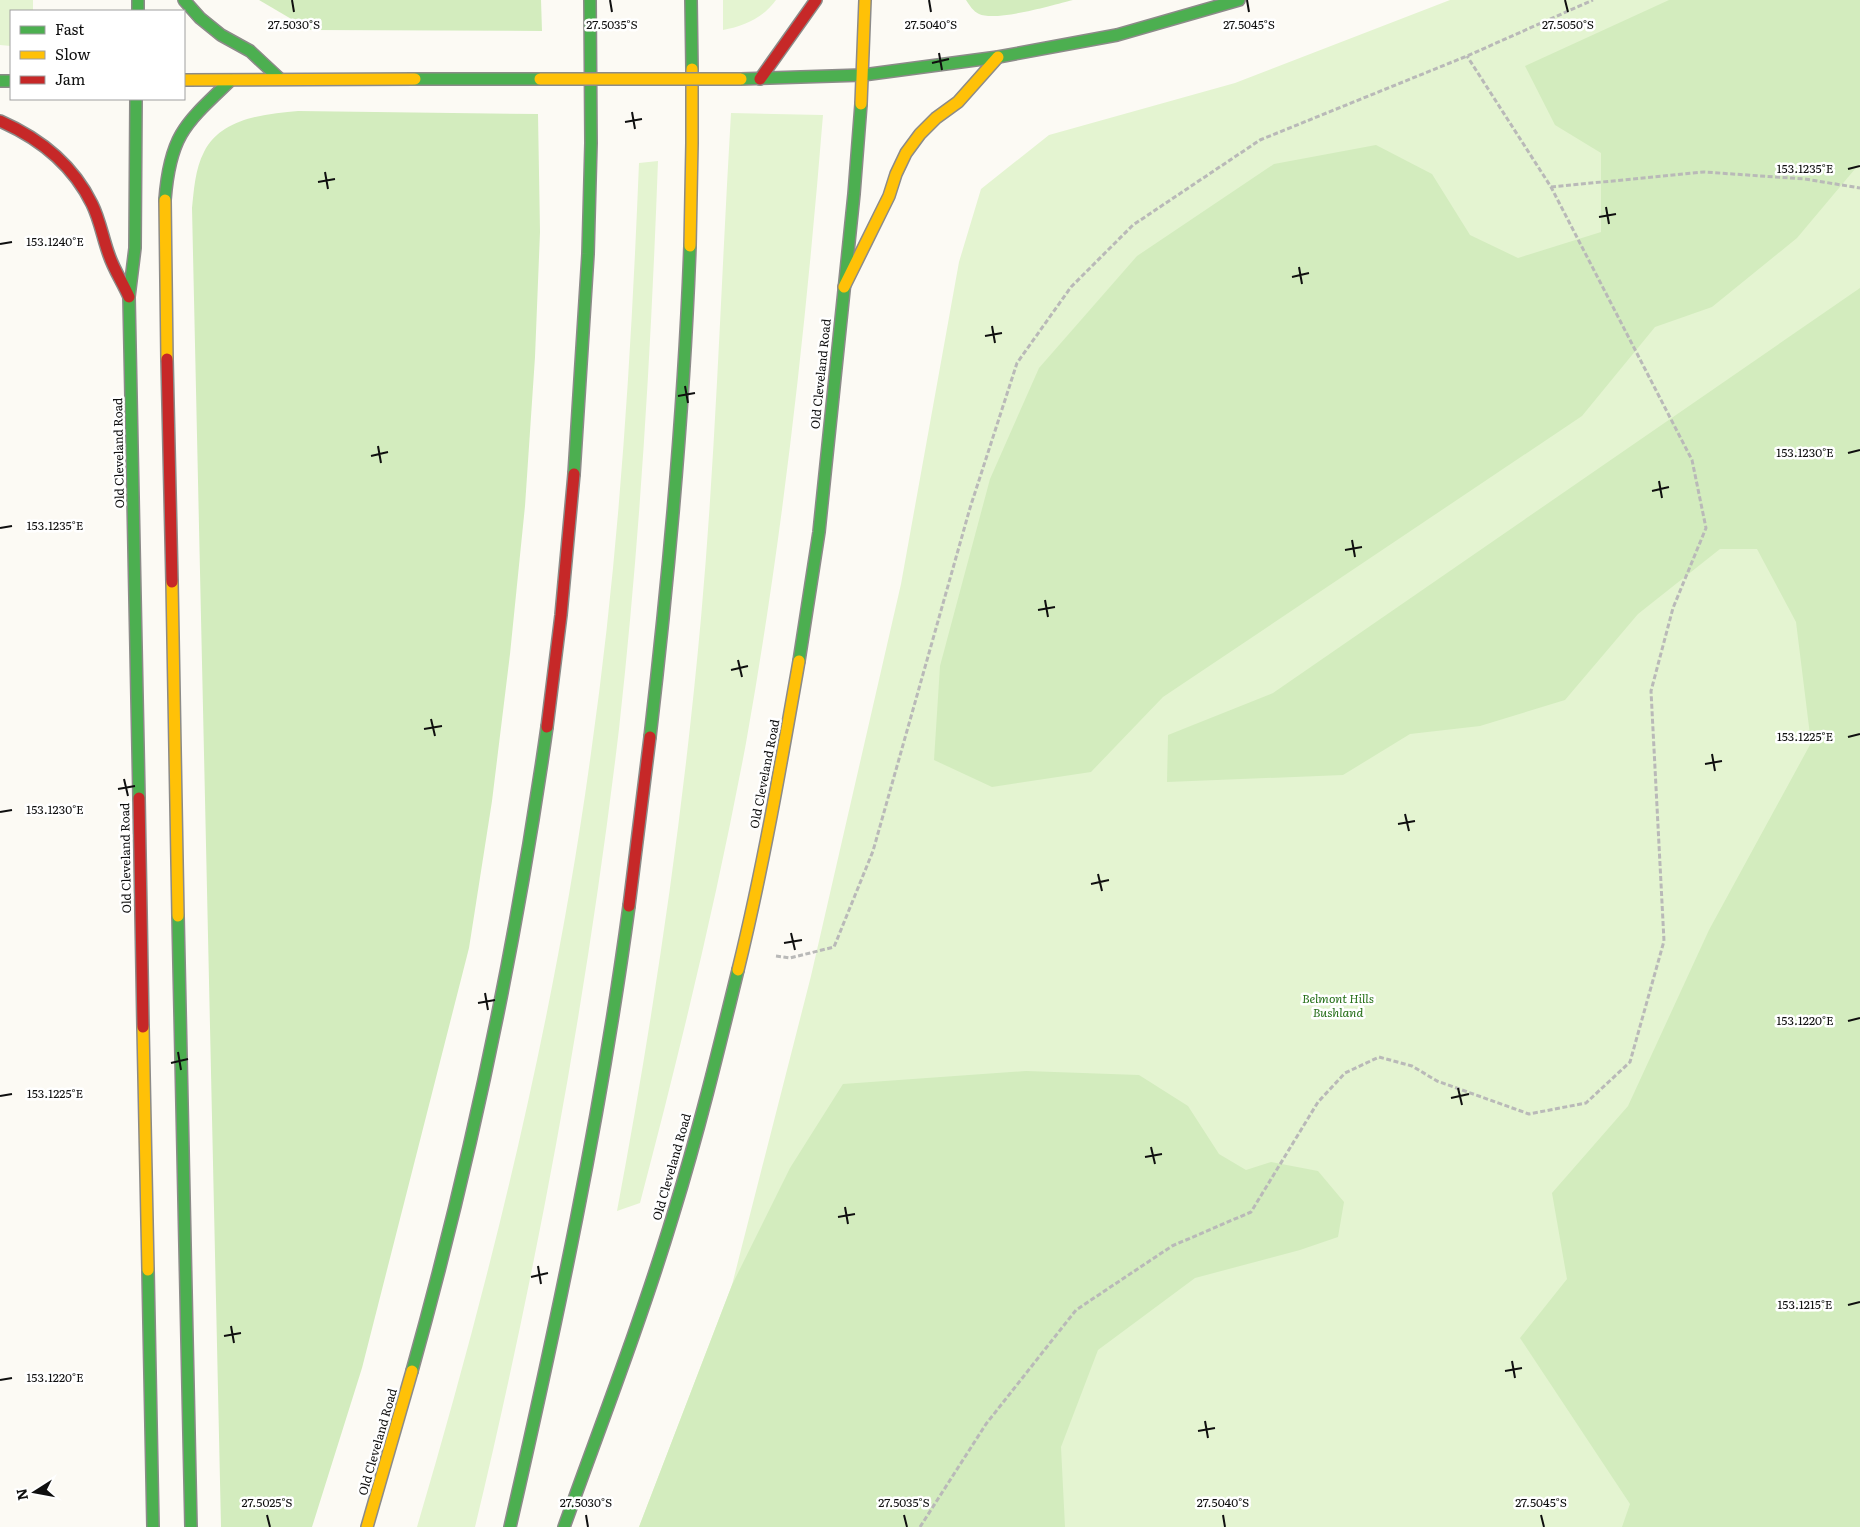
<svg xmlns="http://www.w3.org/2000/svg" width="1860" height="1527" viewBox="0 0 1860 1527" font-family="Literata,serif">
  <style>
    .green { fill: #e4f4d1 }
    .forest { fill: #d3ecbe }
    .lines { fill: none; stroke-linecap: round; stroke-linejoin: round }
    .fast-casing { stroke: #8c8b89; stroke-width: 14 }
    .slow-casing { stroke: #8c8b89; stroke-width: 14 }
    .jam-casing { stroke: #8c8b89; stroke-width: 14 }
    .path { stroke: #b9b9b8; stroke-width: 3; stroke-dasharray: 5 2.5; stroke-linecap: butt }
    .fast { stroke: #4caf50; stroke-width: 11 }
    .slow { stroke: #ffc107; stroke-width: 11 }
    .jam { stroke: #c62828; stroke-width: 11 }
    .slow-bridge-casing { stroke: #8c8b89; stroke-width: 14; stroke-linecap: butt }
    .slow-bridge { stroke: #ffc107; stroke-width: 11 }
    .ticks { fill: none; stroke: #0f0f0f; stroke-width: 2 }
    .labels { text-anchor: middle; stroke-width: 5; stroke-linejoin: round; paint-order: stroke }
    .street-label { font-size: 12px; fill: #0f0f0f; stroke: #fff }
    .park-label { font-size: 12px; font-style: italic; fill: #246e17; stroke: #fff }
    .ticks-label { font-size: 12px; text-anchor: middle; fill: #0f0f0f; stroke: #fff; stroke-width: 5; stroke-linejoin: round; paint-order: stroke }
  </style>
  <rect width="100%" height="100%" fill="#fcfaf4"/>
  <g class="green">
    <path d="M0 0H33V11H11V46L0 45Z"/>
    <path d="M723 0H776C763 18 744 26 723 30Z"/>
    <path d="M1450 0H1860V1527H639L732 1285 811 976 901 584 959 262 981 189 1049 135 1235 83Z"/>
    <path d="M731 113 823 115C806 325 783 535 746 743 717 898 680 1051 640 1203L617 1211C654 1014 683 817 701 618 716 450 721 281 731 113Z"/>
    <path d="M658 161C651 351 640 540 619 729 587 998 538 1264 475 1527H417C492 1273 555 1016 591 753 619 557 631 360 639 163Z"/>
  </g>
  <g class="forest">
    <path d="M259 0H541L542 31 310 30Z"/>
    <path d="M966 0H1073C1053 5 996 22 979 14 973 11 970 6 966 0Z"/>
    <path d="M1669 0H1860V163L1797 238 1712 307 1655 327 1582 416 1163 697 1091 772 992 787 934 760 940 666 990 479 1039 368 1137 256 1274 164 1376 145 1432 174 1470 235 1518 258 1601 232V153L1555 125 1525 66Z"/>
    <path d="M298 111 538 114 540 232 535 357 525 506 510 654 492 801 469 948 362 1368 312 1527H221L192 208C194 190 195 169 204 152 221 118 265 114 298 111Z"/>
    <path d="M1860 288V1527H1622L1630 1504 1520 1338 1567 1279 1552 1193 1628 1106 1709 930 1811 743 1796 622 1757 549H1720L1638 614 1565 700 1480 726 1410 734 1343 775 1167 782 1168 735 1273 693Z"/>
    <path d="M1026 1071 1139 1075 1188 1106 1219 1154 1246 1170 1271 1162 1318 1171 1344 1202 1338 1237 1300 1250 1195 1278 1098 1350 1061 1447 1065 1527H639L732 1285 790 1168 843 1084Z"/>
  </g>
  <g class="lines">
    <defs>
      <g id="fast">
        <path d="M138 0V11"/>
        <path d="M184 0 200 18 221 35 250 51 280 79"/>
        <path d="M691 0 692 69"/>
        <path d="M863 75 998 57 1117 35 1239 0"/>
        <path d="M415 79H540"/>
        <path d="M741 79 863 75"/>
        <path d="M0 81H11"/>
        <path d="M136 99 135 248 129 297 139 798"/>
        <path d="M165 200C170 134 186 123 231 80"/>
        <path d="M574 474 588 254 591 143 590 0"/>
        <path d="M799 661 819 532 854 194 861 104"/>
        <path d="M650 737C669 574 684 410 690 246"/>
        <path d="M178 916 191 1527"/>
        <path d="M148 1270 153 1527"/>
        <path d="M412 1371C471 1160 516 945 547 727"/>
        <path d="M510 1527C557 1322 601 1115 629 906"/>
        <path d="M564 1527C601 1424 641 1321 673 1215 698 1134 718 1052 738 970"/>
      </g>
      <g id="slow">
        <path d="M184 80 415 79"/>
        <path d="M861 104 865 0"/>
        <path d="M165 200 167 359"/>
        <path d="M690 246 692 143V69"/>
        <path d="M844 287 889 196 896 174 906 153 920 134 936 118 958 102 998 57"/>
        <path d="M172 582 178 916"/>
        <path d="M738 970C763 868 781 764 799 661"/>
        <path d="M143 1027 148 1270"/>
        <path d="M367 1527 412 1371"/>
      </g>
      <g id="jam">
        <path d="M760 79 816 0"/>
        <path d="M0 121C39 138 73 165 92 204 100 220 103 239 109 255 114 270 123 283 129 297"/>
        <path d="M167 359 172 582"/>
        <path d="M547 727 561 615 574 474"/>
        <path d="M139 798 143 1027"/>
        <path d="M629 906 650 737"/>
      </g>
    </defs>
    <use href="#fast" class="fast-casing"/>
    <use href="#slow" class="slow-casing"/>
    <use href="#jam" class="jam-casing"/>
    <g class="path">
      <path d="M1551 187 1704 172 1805 179 1860 188"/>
      <path d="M776 956 790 958 834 947 873 851 970 508 1017 363 1071 287 1133 225 1260 140 1467 56 1593 0"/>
      <path d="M920 1527 986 1424 1076 1310 1172 1246 1251 1212 1318 1102 1345 1073 1379 1057 1412 1066 1437 1081 1529 1114 1586 1103 1630 1062 1664 941 1651 691 1673 608 1706 528 1692 460 1551 187 1467 56"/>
    </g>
    <use href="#fast" class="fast"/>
    <use href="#slow" class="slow"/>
    <use href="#jam" class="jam"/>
    <defs>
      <path id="slow-bridge" d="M540 79H741"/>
    </defs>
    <use href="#slow-bridge" class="slow-bridge-casing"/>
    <use href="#slow-bridge" class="slow-bridge"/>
  </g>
  <path class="ticks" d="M292 0 294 12M610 0 612 12M929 0 931 12M1247 0 1249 12M1565 0 1568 12M939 53 942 70M932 63 949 59M632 112 635 129M625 122 642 119M1848 169 1860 166M325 172 328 189M318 182 335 179M1606 207 1609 224M1599 217 1616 214M0 244 12 242M1299 267 1302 284M1292 277 1309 273M992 326 995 343M985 336 1002 333M685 386 688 403M678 396 695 393M378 446 381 463M1848 453 1860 450M371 456 388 452M1659 481 1662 498M1652 491 1669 487M0 528 12 526M1352 540 1355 557M1345 550 1362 547M1045 600 1048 617M1038 610 1055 607M738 660 742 677M731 670 748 666M431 719 435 736M424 729 442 726M1848 737 1860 734M1712 754 1715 771M1705 764 1722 761M124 779 128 796M118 789 135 786M0 812 12 810M1405 814 1409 831M1398 824 1415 821M1098 874 1102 891M1091 884 1109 880M791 933 795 950M784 943 802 940M485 993 488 1010M478 1003 495 1000M1848 1021 1860 1018M178 1052 181 1070M171 1063 188 1059M1458 1088 1462 1105M0 1096 12 1094M1451 1098 1469 1094M1151 1147 1155 1164M1145 1157 1162 1154M845 1207 848 1224M838 1217 855 1214M538 1266 541 1284M531 1277 548 1273M1848 1305 1860 1302M231 1326 234 1343M224 1336 241 1333M1512 1361 1515 1378M1505 1371 1522 1368M0 1380 12 1378M1205 1421 1208 1438M1198 1431 1215 1428M267 1515 270 1527M586 1515 588 1527M904 1515 907 1527M1223 1515 1225 1527M1541 1515 1544 1527"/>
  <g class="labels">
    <g class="street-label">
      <text transform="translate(821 374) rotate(-84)" y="4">Old Cleveland Road</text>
      <text transform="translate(119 453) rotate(-91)" y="4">Old Cleveland Road</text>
      <text transform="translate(765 774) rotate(-79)" y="4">Old Cleveland Road</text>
      <text transform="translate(126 858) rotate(-91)" y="4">Old Cleveland Road</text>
      <text transform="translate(672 1167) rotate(-74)" y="4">Old Cleveland Road</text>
      <text transform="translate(378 1442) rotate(-74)" y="4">Old Cleveland Road</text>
    </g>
    <g class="park-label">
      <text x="1338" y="1003">Belmont Hills<tspan x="1338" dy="14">Bushland</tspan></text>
    </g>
  </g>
  <g class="ticks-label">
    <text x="294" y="29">27.5030°S</text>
    <text x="612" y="29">27.5035°S</text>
    <text x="931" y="29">27.5040°S</text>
    <text x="1249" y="29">27.5045°S</text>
    <text x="1568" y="29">27.5050°S</text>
    <text x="1805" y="173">153.1235°E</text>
    <text x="55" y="246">153.1240°E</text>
    <text x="1805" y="457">153.1230°E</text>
    <text x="55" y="530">153.1235°E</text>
    <text x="1805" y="741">153.1225°E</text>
    <text x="55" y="814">153.1230°E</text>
    <text x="1805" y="1025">153.1220°E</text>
    <text x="55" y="1098">153.1225°E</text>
    <text x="1805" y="1309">153.1215°E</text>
    <text x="55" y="1382">153.1220°E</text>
    <text x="267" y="1507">27.5025°S</text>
    <text x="586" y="1507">27.5030°S</text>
    <text x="904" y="1507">27.5035°S</text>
    <text x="1223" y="1507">27.5040°S</text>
    <text x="1541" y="1507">27.5045°S</text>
  </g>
  <rect x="10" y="10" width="175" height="90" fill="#ffffff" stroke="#9f9f9f"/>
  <rect x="20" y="26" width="25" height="8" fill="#4caf50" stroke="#9f9f9f"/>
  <text x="55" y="35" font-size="15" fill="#0f0f0f">Fast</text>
  <rect x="20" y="51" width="25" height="8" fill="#ffc107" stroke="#9f9f9f"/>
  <text x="55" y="60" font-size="15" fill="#0f0f0f">Slow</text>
  <rect x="20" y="76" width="25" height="8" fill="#c62828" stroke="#9f9f9f"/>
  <text x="55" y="85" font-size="15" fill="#0f0f0f">Jam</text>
  <g transform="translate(35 1492) rotate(259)" stroke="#ffffff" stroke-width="4" paint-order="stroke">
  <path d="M0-4L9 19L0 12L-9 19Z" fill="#0f0f0f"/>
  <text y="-8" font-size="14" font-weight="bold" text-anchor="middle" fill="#0f0f0f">N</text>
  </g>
</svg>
